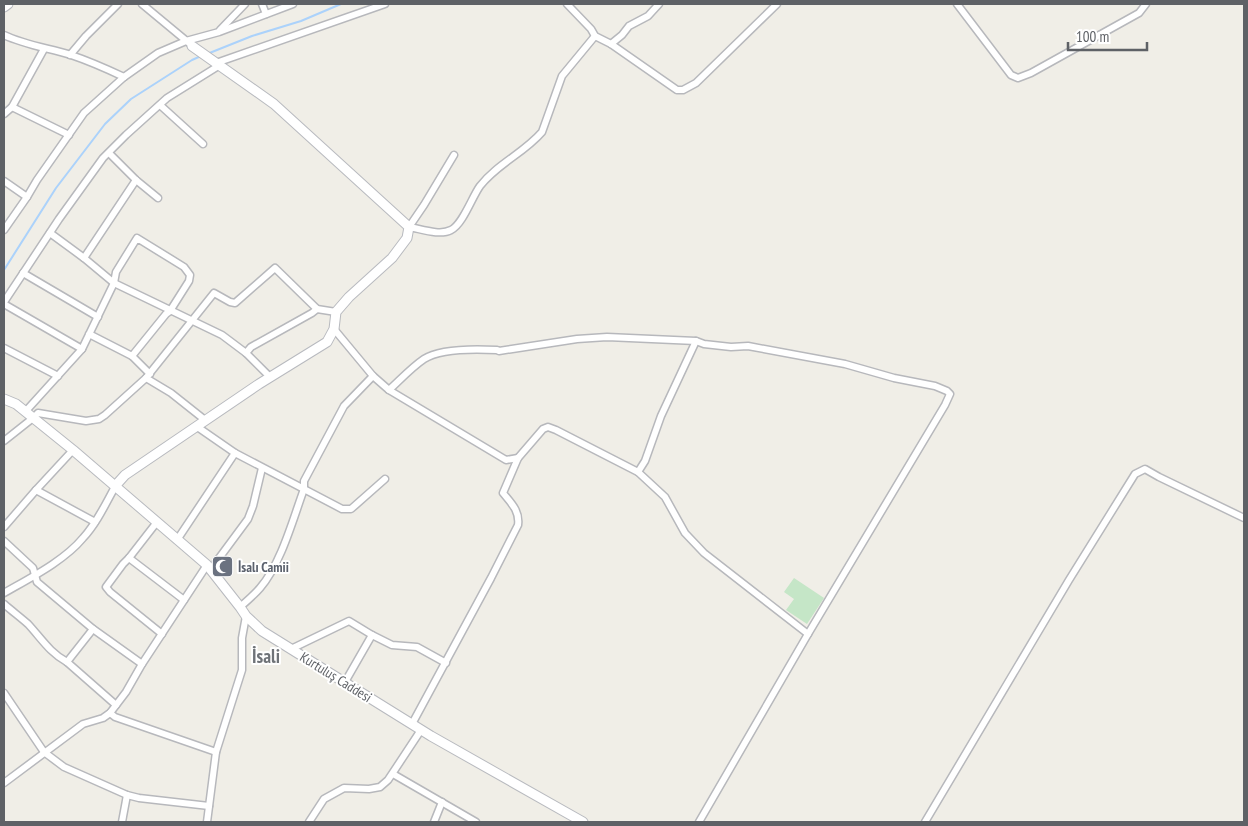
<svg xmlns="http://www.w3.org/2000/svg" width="1248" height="826" viewBox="0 0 1248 826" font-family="'PT Sans Narrow',sans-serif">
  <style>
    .green { fill: #c5e6c7 }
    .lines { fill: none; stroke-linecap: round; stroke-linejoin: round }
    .stream { stroke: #abd2fb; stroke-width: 2 }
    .street-casing { stroke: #b7b8bc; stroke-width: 9 }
    .secondary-casing { stroke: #b8babf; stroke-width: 11 }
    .street { stroke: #fff; stroke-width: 6 }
    .secondary { stroke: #fff; stroke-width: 9 }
    .labels { text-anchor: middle; stroke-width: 4; stroke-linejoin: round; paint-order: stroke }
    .worship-label { font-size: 14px; font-weight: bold; fill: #5b616d; stroke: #fff; text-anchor: start }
    .street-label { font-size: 14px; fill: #5e6166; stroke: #fff }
    .district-label { font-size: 19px; font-weight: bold; fill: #6f7378; stroke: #fff }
  </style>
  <rect width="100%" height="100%" fill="#f0eee7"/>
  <path class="green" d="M794 578 824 598 807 624 786 610 794 599 784 592Z"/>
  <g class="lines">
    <g class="stream">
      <path d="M207 54 252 36 301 21 341 4"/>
      <path d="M4 270 56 188 105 124 131 99 192 60 201 56"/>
    </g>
    <defs>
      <g id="street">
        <path d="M142 4 189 43"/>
        <path d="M262 4 266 14"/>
        <path d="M567 4 591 29 595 36 611 44 677 90H683L696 83 777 4"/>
        <path d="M957 4 1011 75 1018 78 1031 73 1139 13 1146 4"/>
        <path d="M220 30 245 4"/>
        <path d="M4 35C25 45 48 48 71 55 89 61 107 69 124 77"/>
        <path d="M611 44 622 35 629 26 648 16 659 4"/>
        <path d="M70 55 86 36 118 4"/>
        <path d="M216 63 385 4"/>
        <path d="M160 105 203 144"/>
        <path d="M12 107 69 135"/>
        <path d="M4 114 12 107 44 49"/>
        <path d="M109 153 136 180 158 198"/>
        <path d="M454 155 424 205 409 227C421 229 440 236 451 230 463 224 472 197 480 186 497 164 524 153 542 132L562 76 595 36"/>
        <path d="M4 181 27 197"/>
        <path d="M4 230 27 197 37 180 84 113 124 77 158 53 186 41 219 32 293 4"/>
        <path d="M50 233 84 258 114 283 222 335 246 353 270 377"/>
        <path d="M84 258 136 180"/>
        <path d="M23 273 98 317"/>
        <path d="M4 302 59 219 103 158 126 135 167 98 220 65"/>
        <path d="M4 304 82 349"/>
        <path d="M334 329 373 376 389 390 506 460 518 458"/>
        <path d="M4 348 58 376"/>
        <path d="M246 353 251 347 312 313 317 309"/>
        <path d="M132 356 150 374"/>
        <path d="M146 378 171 393 205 420"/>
        <path d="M389 390C400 380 412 367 424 359 441 348 478 349 497 350L499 351 577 339 607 337 696 341 704 344 731 347 748 346 845 364 894 378 935 386 947 391 950 394 945 405 808 634 699 822"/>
        <path d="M25 412 82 349 114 283 116 272 137 238 184 267 190 275 189 281 170 311 166 314 132 356 89 334"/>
        <path d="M196 426 235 453 342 509H351L385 479"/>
        <path d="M4 441 33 418 38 413 86 421 99 419 105 415 146 378 214 293 230 302 235 303 275 268 317 309 336 312"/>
        <path d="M638 472 645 461 661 416 696 341"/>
        <path d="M36 490 95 522"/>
        <path d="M157 522 129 558 123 564 106 587 110 592 162 634"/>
        <path d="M4 527 36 490 73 450"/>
        <path d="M177 540 235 453"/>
        <path d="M4 541 33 568 37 582 93 629 142 664"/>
        <path d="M129 558 184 600"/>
        <path d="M211 569 248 519 253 506 262 468"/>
        <path d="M4 593C30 578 64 561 83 538 97 523 106 503 116 485"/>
        <path d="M4 604C12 611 20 617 28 624 41 638 50 653 67 662"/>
        <path d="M240 607C247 601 254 595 260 588 281 564 293 519 304 489V481L344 406 373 376"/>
        <path d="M93 629 67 662 116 705"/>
        <path d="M291 649 349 621 372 635 392 645 417 647 446 663"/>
        <path d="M345 682 372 635"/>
        <path d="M4 693 44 752 64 767 127 795 139 798 209 806"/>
        <path d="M110 713 115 717 216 752"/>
        <path d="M412 724 491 578 518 525C520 511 511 503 503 493L518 458 543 429 548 427 556 430 638 472 665 497 685 533 704 553 808 634"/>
        <path d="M393 774 476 822"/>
        <path d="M4 783 83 724 103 718 110 713 126 692 142 664 207 565"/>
        <path d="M122 822 127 795"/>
        <path d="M207 822 216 752 242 670V638L246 616"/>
        <path d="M309 822 324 799 344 788 369 789 380 787 388 780 421 730"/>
        <path d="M434 822 442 802"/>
        <path d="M925 822 1069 580 1135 474 1145 469 1159 477 1244 518"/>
      </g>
      <g id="secondary">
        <path d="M4 7 8 4"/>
        <path d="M4 399 16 404 73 450 207 565 240 607 246 616 262 631 431 736 583 822"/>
        <path d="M116 485 125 475 259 384 327 342 334 329 336 312 349 297 392 258 407 238 409 227 274 104 192 46"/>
      </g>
    </defs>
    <use href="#street" class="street-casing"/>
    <use href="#secondary" class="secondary-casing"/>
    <use href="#street" class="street"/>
    <use href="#secondary" class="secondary"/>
  </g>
  <defs>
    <symbol id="mosque-square" viewBox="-11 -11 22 22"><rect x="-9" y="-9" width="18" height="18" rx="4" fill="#6b7280" stroke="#fff"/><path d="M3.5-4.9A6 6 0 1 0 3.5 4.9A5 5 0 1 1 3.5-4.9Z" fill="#fff"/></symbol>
  </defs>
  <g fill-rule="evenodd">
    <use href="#mosque-square" x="210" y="554" width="25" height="25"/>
  </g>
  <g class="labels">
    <g class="worship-label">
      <text x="238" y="572">İsalı Camii</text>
    </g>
    <g class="street-label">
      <text transform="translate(336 677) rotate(32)" y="5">Kurtuluş Caddesi</text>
    </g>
    <g class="district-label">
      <text x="266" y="663">İsali</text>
    </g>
  </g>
  <rect width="1248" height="826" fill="none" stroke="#5e6166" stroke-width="10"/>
  <path d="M1068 42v8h79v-8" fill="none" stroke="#5e6166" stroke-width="2.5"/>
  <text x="1076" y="42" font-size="15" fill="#5e6166" stroke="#ffffff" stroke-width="4" paint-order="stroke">100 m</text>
</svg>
